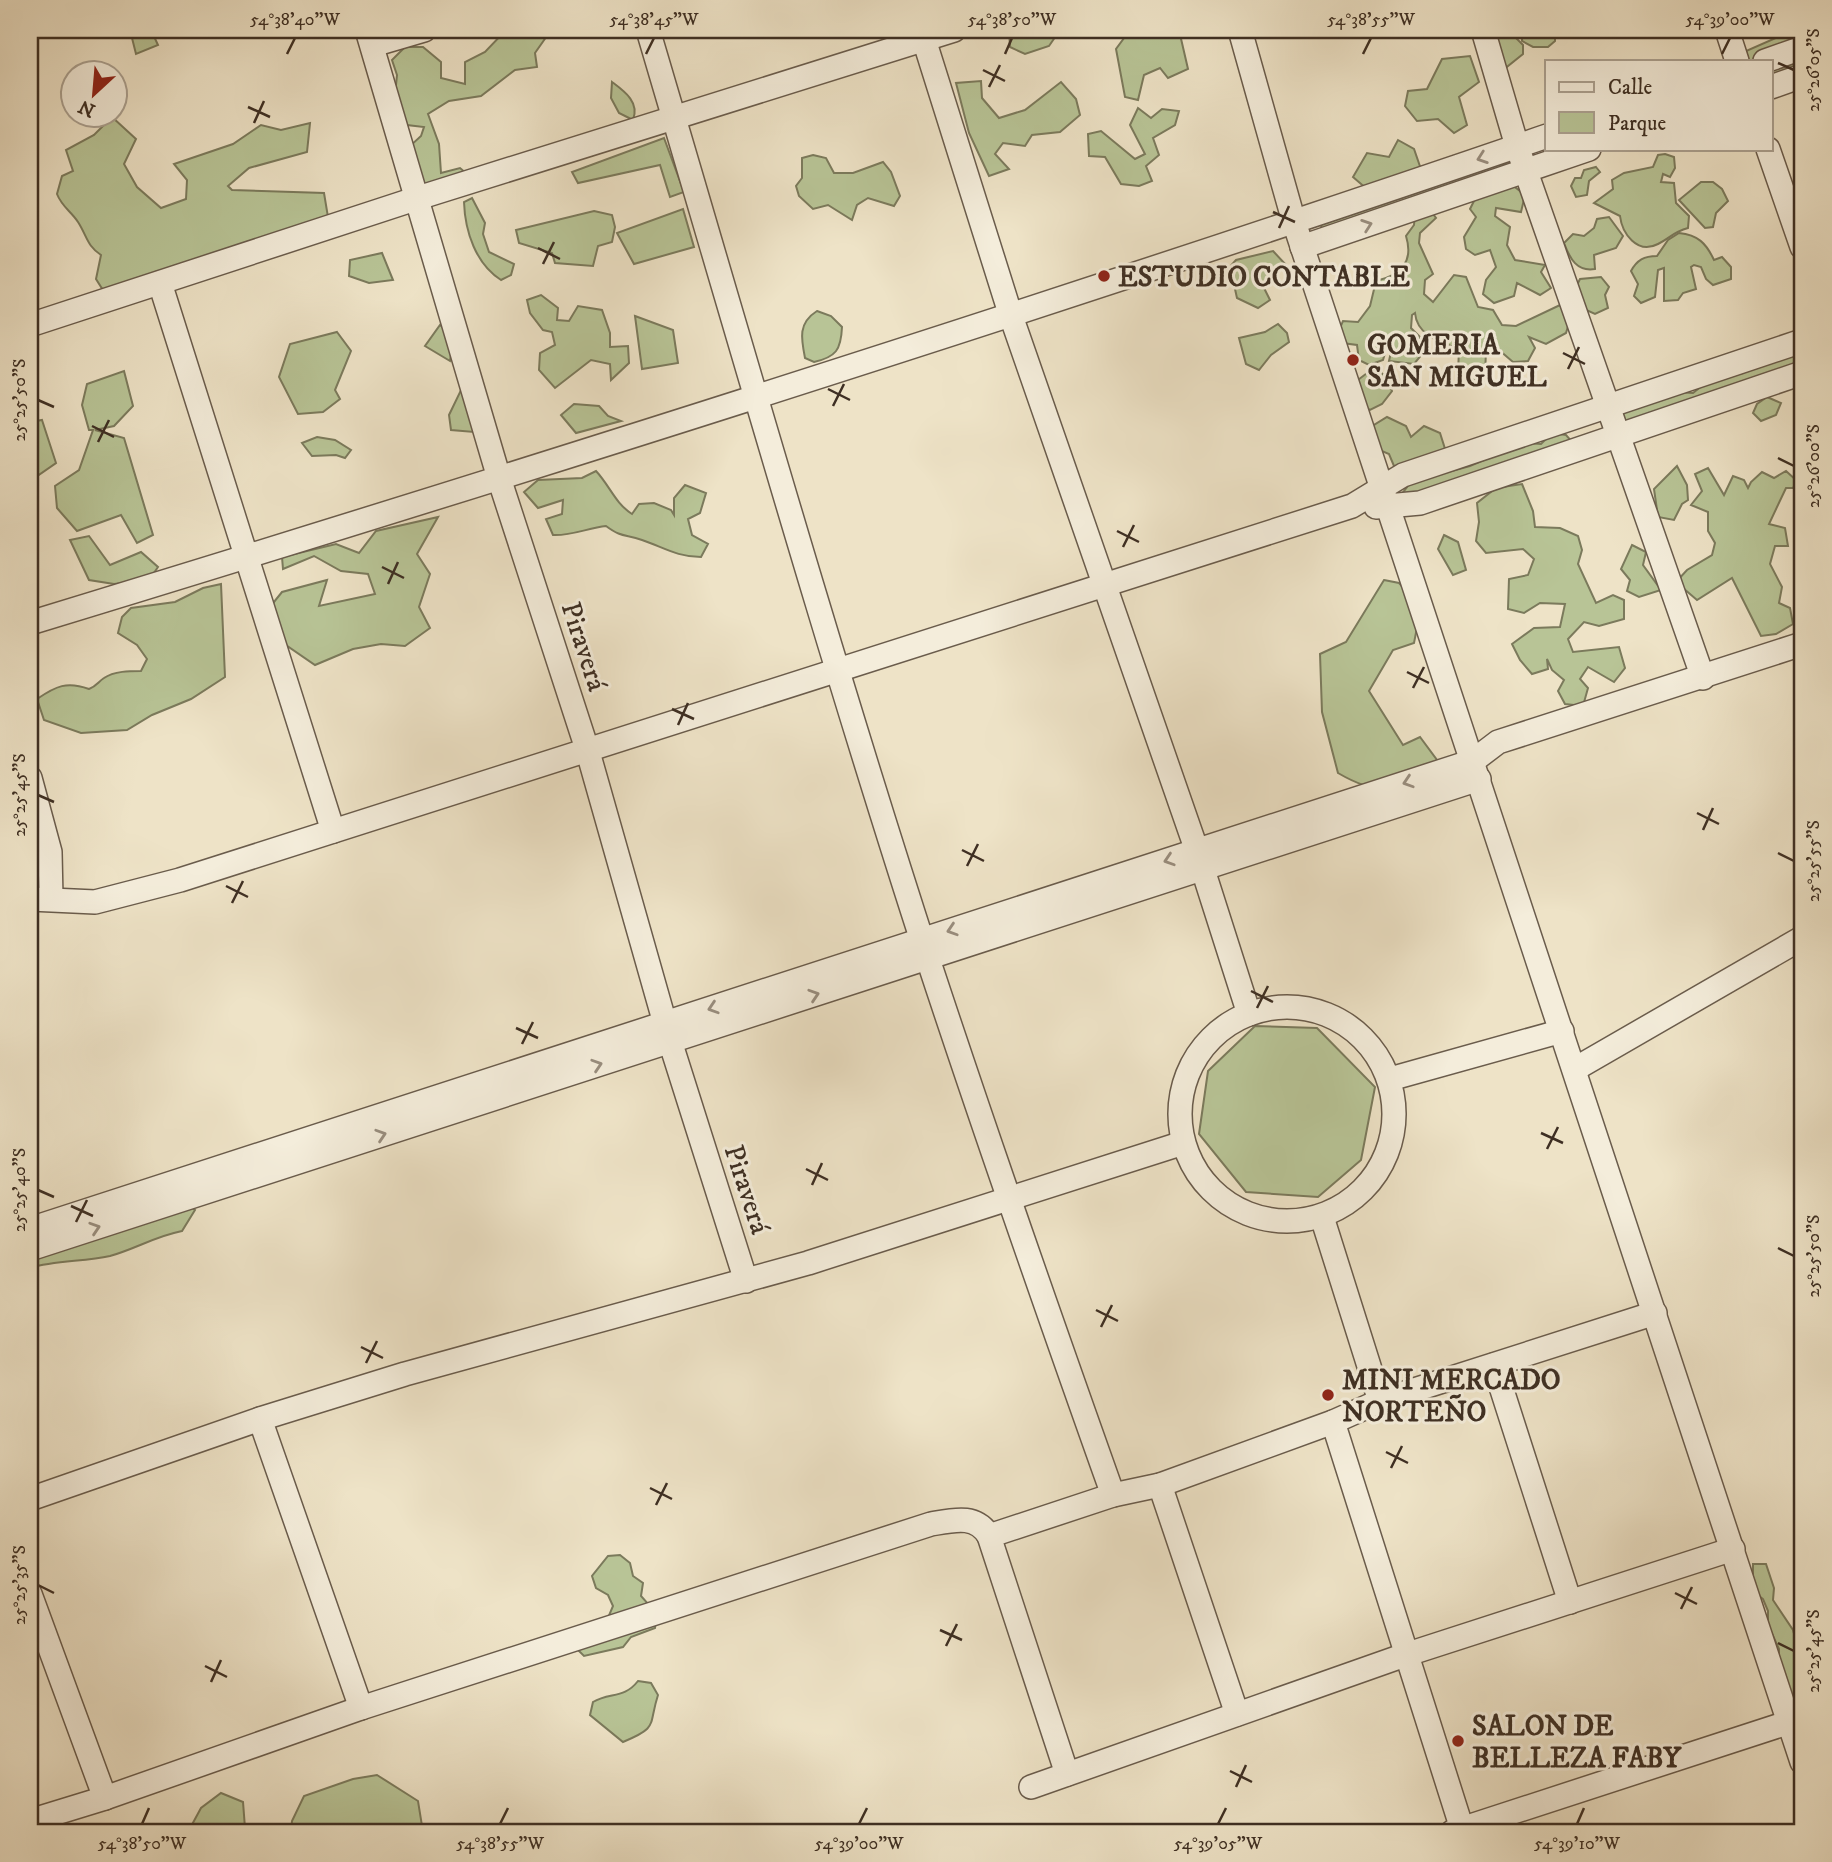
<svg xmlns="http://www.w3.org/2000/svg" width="1832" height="1862" viewBox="0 0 1832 1862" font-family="'IM FELL DW Pica',serif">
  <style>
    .green { fill: #b8c496; stroke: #7b7a5c; stroke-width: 2 }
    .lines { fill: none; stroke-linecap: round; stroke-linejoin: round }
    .minor-casing { stroke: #6a5c4c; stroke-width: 26 }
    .minor { stroke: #f4eddb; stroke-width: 23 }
    .oneway { stroke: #998e7f }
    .ticks { fill: none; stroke: #3e2f23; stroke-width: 2.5 }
    .poi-dot { fill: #8f2418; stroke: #f4eddb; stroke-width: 2.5 }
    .labels { text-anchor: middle; stroke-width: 6; stroke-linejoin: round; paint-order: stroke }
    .poi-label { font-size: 28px; font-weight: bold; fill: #3e2f23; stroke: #f4eddb; text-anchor: start }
    .street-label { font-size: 28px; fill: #3e2f23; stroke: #f4eddb }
    .neatline { fill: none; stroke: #3e2f23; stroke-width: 2.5 }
    .ticks-label { font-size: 18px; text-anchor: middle; fill: #3e2f23 }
  </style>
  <rect width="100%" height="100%" fill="#eee3c7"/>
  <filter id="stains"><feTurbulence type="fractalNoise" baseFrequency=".00286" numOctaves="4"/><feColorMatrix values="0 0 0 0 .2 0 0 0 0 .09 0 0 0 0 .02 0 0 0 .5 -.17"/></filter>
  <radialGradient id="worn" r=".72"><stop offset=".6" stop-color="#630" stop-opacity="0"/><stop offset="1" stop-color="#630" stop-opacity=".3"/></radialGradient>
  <g class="green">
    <path d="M130 30H151L158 45 136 54Z"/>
    <path d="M506 30H547L549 33 535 53 537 67 515 70 481 96 449 101 428 114 439 144 441 173 460 168 472 178 427 192 415 169 409 147 421 136 424 127 407 125 395 95 397 75 392 60 405 47H423L441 62V78L465 84V62L485 52Z"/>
    <path d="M1009 30H1060L1049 46 1025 54 1010 47Z"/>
    <path d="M1130 30H1179L1188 69 1168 78 1160 68 1144 75 1138 100 1125 97 1116 49Z"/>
    <path d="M1489 30H1503L1502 38 1515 37 1523 45V54L1503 70Z"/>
    <path d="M1522 30H1555V41L1548 47H1533L1522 41Z"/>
    <path d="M1785 34 1802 47V71L1771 83V61H1749L1746 51Z"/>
    <path d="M1470 56 1479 82 1459 97 1467 125 1454 133 1438 119 1417 121 1405 106 1408 91 1427 89 1442 59Z"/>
    <path d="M981 81 982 98 999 118 1025 110 1061 82 1076 99 1080 115 1060 132 1032 135 1025 146 1003 143 995 154 1009 169 989 176 969 133 956 83Z"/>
    <path d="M612 82C624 91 640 102 633 120L619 113 611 98Z"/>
    <path d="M1138 108 1151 118 1162 109 1179 111 1175 125 1153 138 1159 155 1146 166 1152 181 1139 186 1121 184 1105 157 1089 156 1088 134 1101 131 1135 159 1145 154 1130 125Z"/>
    <path d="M112 117 136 139 124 164 137 187 161 208 186 199 187 180 174 164 233 144 261 125 281 130 310 123 307 152 249 168 228 186 232 190 324 193 328 217 108 298 96 279 101 255C87 246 87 236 78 222 71 211 62 207 57 194L62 176 73 171 66 150 94 135Z"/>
    <path d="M664 138 684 192 670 197 660 165 578 183 572 172Z"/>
    <path d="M1398 140 1414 149 1424 178 1368 190 1353 177 1367 153 1389 157Z"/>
    <path d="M1665 154 1674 157 1675 168 1670 177 1663 174 1661 182 1674 183 1676 203 1689 216 1688 228C1673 232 1670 238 1658 244 1637 255 1622 233 1620 216L1594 203 1613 189 1612 180 1624 173 1653 167 1658 155Z"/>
    <path d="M813 155 826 158 834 173H853L883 162 891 172 900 196 894 206 868 198 857 205 852 220 828 205 813 209 799 196 796 186 802 178V158Z"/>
    <path d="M1506 164 1512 168 1511 184 1525 195 1521 212 1496 208 1495 216 1510 227 1507 245 1515 260 1545 265 1541 272 1551 288 1540 295 1517 283 1514 296 1494 303 1483 294 1486 280 1496 267 1490 250 1475 255 1466 249 1464 237 1476 217 1470 209 1477 195 1322 237 1321 223 1494 165Z"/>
    <path d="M1596 167 1600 172 1589 181 1587 195 1576 197 1571 186 1575 178H1581L1584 170Z"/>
    <path d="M1701 182H1713L1722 189 1728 201 1716 213 1713 227 1705 228 1679 200Z"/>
    <path d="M472 198 485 223 483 234 489 252 514 264 511 275 501 280C476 264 465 232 464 202Z"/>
    <path d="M683 209 694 247 634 264 617 233Z"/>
    <path d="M1430 210 1436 218 1420 233 1419 243 1433 274 1425 280 1424 294 1433 302 1454 275 1466 277 1478 307 1493 310 1502 325 1516 326 1560 305 1571 316 1566 333 1546 344 1529 337 1535 348 1528 361 1513 362 1499 350 1486 349 1485 378 1468 382 1458 373 1459 349C1441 342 1417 336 1415 313L1412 315 1411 328 1420 337 1423 353 1414 364 1389 361 1391 352 1386 350 1383 360 1369 365 1359 360 1357 345 1342 343 1339 330 1343 321 1358 322 1370 306 1376 281C1401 275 1414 262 1406 236L1414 225 1415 214Z"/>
    <path d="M594 211 612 215 615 227 612 242 598 246 593 266 555 263 552 253 519 243 516 230Z"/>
    <path d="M1609 217 1623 236 1616 248 1594 255 1595 269C1577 272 1570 259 1564 243L1573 234 1584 236 1594 228 1597 219Z"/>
    <path d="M1679 233C1698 235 1706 243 1714 260L1722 257 1731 267V279L1713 285 1706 279 1701 267 1694 265 1691 267 1696 289 1683 293 1678 300 1664 301V268L1658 270 1655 297 1641 303 1634 296 1638 284 1631 271C1637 260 1644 256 1657 256L1668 240Z"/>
    <path d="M1273 251 1286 265 1262 284 1270 300 1258 308 1237 298 1233 280 1227 270 1236 260Z"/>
    <path d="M382 253 393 280 369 283 349 276 350 260Z"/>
    <path d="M1601 277 1609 287 1605 295 1608 308 1595 314 1584 309 1576 287 1580 279Z"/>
    <path d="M541 295 558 308 557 320 569 321 578 306 602 310 610 333V347L628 346 629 363 611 380 610 364 591 360 555 388 539 370 540 353 555 345 552 332 543 330 530 313 527 300Z"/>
    <path d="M817 311 831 316 842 327C841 350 836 357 814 362L805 358C801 338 798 323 817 311Z"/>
    <path d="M635 316 673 330 678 363 642 369Z"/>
    <path d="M1278 324 1287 333 1289 342 1271 355 1259 370 1246 364 1239 338 1265 332Z"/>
    <path d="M440 325 454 336 450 361 425 346Z"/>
    <path d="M337 332 351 351 335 390 340 399 323 412 298 414 279 377 290 344Z"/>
    <path d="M1802 345V373L1742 388 1726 387 1716 398 1628 428 1618 410 1676 392 1693 393 1708 381 1743 373 1758 363Z"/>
    <path d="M1375 367 1386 377 1392 391 1382 404 1370 410 1356 403 1350 386Z"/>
    <path d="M124 371 133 406 114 426 95 430 124 438 153 535 137 543 121 515 77 531 57 508 55 486 79 470 93 430H89L82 405 87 384Z"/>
    <path d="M462 388 477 401 474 432 451 430 449 415Z"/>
    <path d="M1767 397 1781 403 1776 415 1761 421 1753 413 1757 404Z"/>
    <path d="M574 404 599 406 608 416 621 421 576 433 561 415Z"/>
    <path d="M1387 417 1406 426 1411 437 1424 426 1440 433 1446 452 1403 467 1394 466 1389 454 1377 449 1370 436 1374 425Z"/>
    <path d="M42 420 56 463 30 481V422Z"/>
    <path d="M1552 433 1566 435 1573 443 1444 492 1401 495 1411 482 1470 466 1523 443 1541 444Z"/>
    <path d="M317 437 335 440 351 450 345 458 336 455 312 456 302 443Z"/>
    <path d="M1677 466 1687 485 1688 500 1682 504 1674 520 1658 517 1654 489Z"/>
    <path d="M1708 468 1724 495 1733 476 1744 480 1748 488 1751 482 1762 472 1774 478 1786 471 1797 481 1793 488H1786L1769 524 1785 528 1788 546H1775L1770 564 1782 587 1779 603 1790 608 1793 624 1776 634 1761 636 1732 578 1697 600 1676 582 1687 570 1712 555 1715 543 1708 531V512L1691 505 1702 491 1695 474Z"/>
    <path d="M596 471C610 486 615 503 632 514L639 504 654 503 671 510 674 515V498L685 485 706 493 700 513 688 519 692 535 708 544 701 557C677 557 663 547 642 540 625 534 622 538 606 526 588 528 571 536 553 535L546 519 562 514 563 500 538 508 524 492 538 480 582 478Z"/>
    <path d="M1522 484 1533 511 1535 527 1560 528 1578 536 1582 550 1578 564 1596 603 1613 595 1624 600V619L1599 626 1584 622 1568 639 1573 652 1619 647 1625 668 1614 682 1588 667 1580 679 1588 688 1583 706 1565 704 1558 691 1564 680 1552 670 1547 659 1548 669 1532 674 1520 660 1512 644 1534 628 1560 627 1565 604 1540 603 1524 613 1508 609 1509 579 1528 575 1534 559 1523 549 1486 553 1476 541 1479 522 1477 503 1496 488Z"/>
    <path d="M438 517 417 554 430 574 419 607 430 628 405 646 381 644 353 649 315 665 283 643 265 613 282 592 327 580 319 606 375 594 368 574 341 571 314 556 283 569 282 557 336 544 359 553 376 531Z"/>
    <path d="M1444 535 1458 542 1466 570 1453 575 1438 549Z"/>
    <path d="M89 536 110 565 141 552 158 567 149 580 114 584 89 580 70 540Z"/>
    <path d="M1632 545 1646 552 1643 565 1661 590 1639 597 1627 591 1630 580 1621 569Z"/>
    <path d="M1384 580 1399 583 1421 607 1414 643 1393 650 1369 691 1403 745 1420 737 1437 760C1404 795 1379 797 1338 773L1322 712 1320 654 1346 642Z"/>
    <path d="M221 584 225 677 191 699 152 715 127 730 81 733 44 720 37 699C56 686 67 681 89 689 97 686 98 682 104 678 114 671 130 671 141 671L147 659 137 645 118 633 122 617 131 608 175 602 203 588Z"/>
    <path d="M1255 1026 1317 1028 1375 1087 1361 1160 1318 1197 1246 1192 1199 1134 1208 1071Z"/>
    <path d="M175 1194 195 1210 182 1231C156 1236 135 1249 110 1256 84 1262 56 1260 30 1268V1230Z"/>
    <path d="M620 1555 630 1563 633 1576 643 1583 641 1596 657 1614 655 1628 631 1637 623 1647 584 1656 575 1647 608 1618 613 1606 608 1595 596 1588 592 1576 608 1556Z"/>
    <path d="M1753 1564H1766L1774 1588 1773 1600 1793 1630 1796 1641 1795 1654 1802 1679V1727L1779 1663V1649L1768 1625V1611L1763 1599 1753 1591Z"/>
    <path d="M638 1681 651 1683 658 1695C648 1726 659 1727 623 1742L590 1715 593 1702C610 1692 624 1699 638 1681Z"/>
    <path d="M377 1775 418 1801 423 1832H291L292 1821 304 1796 353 1779Z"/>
    <path d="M221 1793 243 1802 245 1828 273 1832H188L201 1808Z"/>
  </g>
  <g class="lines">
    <defs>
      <g id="minor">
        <path d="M367 30 499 478 588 752 670 1041 746 1281"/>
        <path d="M648 30C740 341 829 654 929 962 988 1141 1050 1318 1113 1495"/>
        <path d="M921 30 1010 313 1197 851 1249 1014"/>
        <path d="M1240 30 1294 222 1802 1762"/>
        <path d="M1483 30 1517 146 1703 678"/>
        <path d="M1727 30 1737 61"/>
        <path d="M373 45 424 30"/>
        <path d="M1765 61 1802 48"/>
        <path d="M1771 87 1802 76"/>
        <path d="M1768 149 1802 247"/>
        <path d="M1302 247 1589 149"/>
        <path d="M160 283 333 831"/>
        <path d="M30 325 418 198 954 30"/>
        <path d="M1376 507 1420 503 1802 373"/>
        <path d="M30 623C538 468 1045 308 1547 136"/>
        <path d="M30 778 50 852 51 898"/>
        <path d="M30 899 95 902 180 880 1352 506 1403 475 1802 341"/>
        <circle cx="1287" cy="1114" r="107"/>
        <path d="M1575 1069 1802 938"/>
        <path d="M1390 1079 1562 1031"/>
        <path d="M1322 1217 1380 1401"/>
        <path d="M30 1229 1473 761 1498 742 1802 644"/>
        <path d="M30 1249 1479 779"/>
        <path d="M1494 1365 1570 1602"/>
        <path d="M260 1419 361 1708"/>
        <path d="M1160 1485 1237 1714"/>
        <path d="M30 1499 260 1419 405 1374 808 1263 1183 1143"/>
        <path d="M30 1594 105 1798"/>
        <path d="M1067 1774 989 1536 1113 1495 1160 1485 1333 1422"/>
        <path d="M1031 1787 1405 1655 1733 1549"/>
        <path d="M30 1821 105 1798 361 1708 931 1524C954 1520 976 1514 989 1536"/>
        <path d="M1452 1832 1790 1722"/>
        <path d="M1463 1832 1333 1422 1380 1401 1655 1313"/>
      </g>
    </defs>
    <use href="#minor" class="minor-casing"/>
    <use href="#minor" class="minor"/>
  </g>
  <defs><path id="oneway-chevron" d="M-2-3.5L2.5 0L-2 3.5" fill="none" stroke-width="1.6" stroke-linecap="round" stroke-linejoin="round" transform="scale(1.75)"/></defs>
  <g class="oneway">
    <use href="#oneway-chevron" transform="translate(1482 158) rotate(161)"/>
    <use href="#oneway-chevron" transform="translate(1367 225) rotate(-19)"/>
    <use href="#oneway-chevron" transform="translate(1408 782) rotate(162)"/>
    <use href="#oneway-chevron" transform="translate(1169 860) rotate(162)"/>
    <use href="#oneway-chevron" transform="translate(952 930) rotate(162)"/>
    <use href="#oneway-chevron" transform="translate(814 995) rotate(-18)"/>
    <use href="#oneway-chevron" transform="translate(713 1008) rotate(162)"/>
    <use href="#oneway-chevron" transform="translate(597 1065) rotate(-18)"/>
    <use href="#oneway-chevron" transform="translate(381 1135) rotate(-18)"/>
    <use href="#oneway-chevron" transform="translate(95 1228) rotate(-18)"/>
  </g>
  <path class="ticks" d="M287 54 295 38M646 54 654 38M1005 54 1012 38M1363 54 1371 38M1722 54 1730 38M1778 63 1794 70M983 70 1005 81M989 87 1000 65M248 107 270 117M254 123 264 101M1273 212 1295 222M1279 228 1289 206M538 248 560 259M543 264 554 242M1563 353 1585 364M1568 369 1579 347M828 389 850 400M38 400 54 407M833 406 844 384M92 426 114 437M98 442 109 420M1778 458 1794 466M1117 531 1139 542M1123 547 1134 525M382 567 404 578M388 584 398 562M1407 672 1429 683M1413 688 1424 667M672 709 694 719M678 725 688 703M38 795 54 802M1697 813 1719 824M1703 830 1713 808M962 850 984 861M1778 853 1794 861M967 866 978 844M226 886 248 897M232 903 243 881M1251 991 1273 1002M1257 1008 1268 986M516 1028 538 1038M522 1044 533 1022M1541 1133 1563 1143M1547 1149 1558 1127M806 1169 828 1180M812 1185 822 1163M38 1190 54 1197M71 1206 93 1216M76 1222 87 1200M1778 1248 1794 1256M1096 1310 1118 1321M1101 1327 1112 1305M361 1347 383 1358M366 1363 377 1341M1386 1452 1408 1463M1391 1468 1402 1446M650 1488 672 1499M656 1505 667 1483M38 1585 54 1593M1675 1593 1697 1604M1681 1609 1692 1587M940 1630 962 1640M1778 1643 1794 1651M946 1646 957 1624M205 1666 227 1677M211 1682 221 1660M1230 1771 1252 1782M1236 1787 1246 1765M142 1824 149 1808M500 1824 508 1808M859 1824 867 1808M1218 1824 1226 1808M1577 1824 1584 1808"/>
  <g class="poi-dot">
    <circle cx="1104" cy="276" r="7"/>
    <circle cx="1353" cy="360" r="7"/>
    <circle cx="1328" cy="1395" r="7"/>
    <circle cx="1458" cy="1741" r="7"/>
  </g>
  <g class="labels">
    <g class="poi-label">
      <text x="1118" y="286">ESTUDIO CONTABLE</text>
      <text x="1367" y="354">GOMERIA<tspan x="1367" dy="32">SAN MIGUEL</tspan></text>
      <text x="1342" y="1389">MINI MERCADO<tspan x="1342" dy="32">NORTEÑO</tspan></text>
      <text x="1472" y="1735">SALON DE<tspan x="1472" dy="32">BELLEZA FABY</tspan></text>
    </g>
    <g class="street-label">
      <text transform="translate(585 646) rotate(72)" y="10">Piraverá</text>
      <text transform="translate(748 1189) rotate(72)" y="10">Piraverá</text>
    </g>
  </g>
  <rect width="1832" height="1862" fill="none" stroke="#eee3c7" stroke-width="77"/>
  <rect x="1545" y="60" width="228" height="91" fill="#f4eddb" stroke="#aba191" stroke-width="2"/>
  <rect x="1559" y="82" width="35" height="10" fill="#f4eddb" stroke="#aba191" stroke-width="2"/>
  <text x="1608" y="94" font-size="21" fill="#3e2f23">Calle</text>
  <rect x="1559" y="112" width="35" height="21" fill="#b8c496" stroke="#aba191" stroke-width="2"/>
  <text x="1608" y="130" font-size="21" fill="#3e2f23">Parque</text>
  <g transform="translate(94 94) rotate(206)"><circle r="33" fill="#f4eddb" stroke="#aba191" stroke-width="2"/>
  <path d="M0-5L12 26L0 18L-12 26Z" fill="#8f2418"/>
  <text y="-10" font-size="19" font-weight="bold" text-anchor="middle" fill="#3e2f23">N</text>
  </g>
  <rect x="38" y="38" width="1756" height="1786" class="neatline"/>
  <g class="ticks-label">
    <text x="295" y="25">54°38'40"W</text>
    <text x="654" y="25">54°38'45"W</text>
    <text x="1012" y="25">54°38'50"W</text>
    <text x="1371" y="25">54°38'55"W</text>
    <text x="1730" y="25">54°39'00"W</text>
    <text transform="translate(1813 70) rotate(-90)" y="6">25°26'05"S</text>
    <text transform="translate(19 400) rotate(-90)" y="6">25°25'50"S</text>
    <text transform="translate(1813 466) rotate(-90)" y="6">25°26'00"S</text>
    <text transform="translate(19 795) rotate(-90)" y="6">25°25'45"S</text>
    <text transform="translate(1813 861) rotate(-90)" y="6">25°25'55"S</text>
    <text transform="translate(19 1190) rotate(-90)" y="6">25°25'40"S</text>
    <text transform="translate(1813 1256) rotate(-90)" y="6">25°25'50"S</text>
    <text transform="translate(19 1585) rotate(-90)" y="6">25°25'35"S</text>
    <text transform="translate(1813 1651) rotate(-90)" y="6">25°25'45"S</text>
    <text x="142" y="1849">54°38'50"W</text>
    <text x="500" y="1849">54°38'55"W</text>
    <text x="859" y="1849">54°39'00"W</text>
    <text x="1218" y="1849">54°39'05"W</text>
    <text x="1577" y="1849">54°39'10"W</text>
  </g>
  <rect width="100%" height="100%" filter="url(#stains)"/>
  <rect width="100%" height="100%" fill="url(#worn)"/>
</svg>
